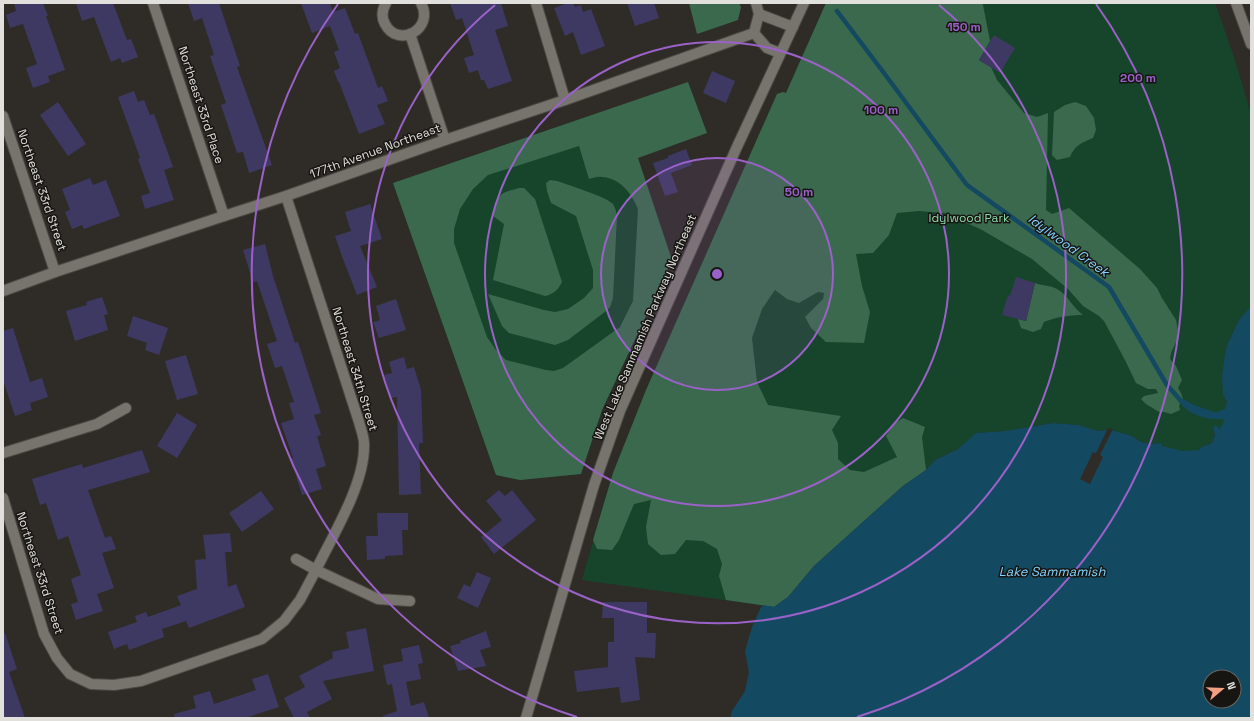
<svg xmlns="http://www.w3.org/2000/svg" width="1254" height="721" viewBox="0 0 1254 721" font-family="'Space Grotesk',sans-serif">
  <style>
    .green { fill: #17452b }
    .forest { fill: #3b694d; fill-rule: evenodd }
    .water { fill: #144962; fill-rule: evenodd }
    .pier { fill: #2f2c27 }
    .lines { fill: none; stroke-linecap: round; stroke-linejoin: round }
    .stream { stroke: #144962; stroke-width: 4.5 }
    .building { fill: #3e3962 }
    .minor-casing { stroke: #4d4a45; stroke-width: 12 }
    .secondary-casing { stroke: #4d4a45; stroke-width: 12 }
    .minor { stroke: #77736d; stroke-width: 10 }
    .secondary { stroke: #77736d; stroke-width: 10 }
    .ring { fill: none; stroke: #9a62c8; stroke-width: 2 }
    .labels { text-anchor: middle; stroke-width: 3; stroke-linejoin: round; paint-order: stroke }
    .street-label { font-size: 12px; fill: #e2e0dc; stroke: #161512 }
    .park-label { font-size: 12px; fill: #8fd8a9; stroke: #161512 }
    .water-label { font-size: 13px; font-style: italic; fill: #83d2fd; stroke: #161512 }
    .centre { fill: #9a62c8; stroke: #161512; stroke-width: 2 }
    .ring-label { font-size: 12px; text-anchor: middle; font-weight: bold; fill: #9a62c8; stroke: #161512; stroke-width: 3; stroke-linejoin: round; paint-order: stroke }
  </style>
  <rect width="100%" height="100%" fill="#2f2c27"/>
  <g class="green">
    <path d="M826 3H1215L1234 57 1251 114V306L1239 320 1227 345 1224 360 1222 376 1223 394 1227 402 1225 409 1224 420 1220 429 1219 428 1215 432 1212 443C1208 444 1200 450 1198 450 1194 452 1186 452 1182 451 1176 451 1169 447 1163 447L1161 443 1150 444 1141 442 1132 436 1111 430 1098 431 1078 425 1053 423 1005 431 976 433 958 449 935 460 926 470 903 486 814 566 788 597 774 607 582 580 613 473 646 390 777 94 783 92 786 93Z"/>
    <path d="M619 106 672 260 602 410 581 474 520 480 496 475 393 183Z"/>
  </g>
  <g class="forest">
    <path d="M689 3H739L741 7 738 20 697 34Z"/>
    <path d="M826 3H982L983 5 990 41 979 60 991 67 997 80 1024 113 1037 117 1048 113 1046 210 1052 214 1069 208 1140 269 1157 288 1162 298 1176 320 1178 330 1177 340 1171 353 1170 359 1176 366 1182 380 1178 388 1181 393 1183 399 1177 398 1180 404 1179 406 1180 410 1171 414 1164 412H1159L1146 404 1141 399 1144 396 1158 393 1156 389H1148L1136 383 1126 362 1104 321 1099 316 1083 306 1068 289 1032 259 982 230 945 213 919 211 897 213 889 235 873 253 856 254 862 286 870 312 864 343 826 342 811 328 805 317 823 299 824 293 818 292 799 303 787 299 775 290 762 309 752 338 757 382 768 405 841 416 832 430 838 443V459L850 470 864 472 897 457 886 436 895 423 903 418 925 427 922 437 926 470 903 486 814 566 788 597 774 607 726 600 719 576 722 564 717 549 703 541 686 540 675 554 661 555 648 544 646 527 651 500 634 504 619 540 612 550 597 549 593 540 613 473 646 390 777 94 783 92 786 93Z"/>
    <path d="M688 82 707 133 638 158 672 260 602 410 581 474 520 480 496 475 393 183ZM579 146 589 179C593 178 598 176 602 177 620 178 632 194 638 209L633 301 620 327 563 368 554 371 546 370 506 360 496 350 487 337 454 243V229L460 209 473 189 488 175Z"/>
    <path d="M1075 102 1086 106 1094 118 1096 130 1093 138C1081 143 1075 145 1070 157L1057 160 1052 155 1054 112 1065 105Z"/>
    <path d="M550 180 557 181C568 185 607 197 613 204 615 207 616 211 617 216L613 298 610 307 606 311 568 340 555 345 509 333 502 326 488 294 544 310 555 312 568 309 584 298 593 288V270L576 216 551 203 547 191 546 183Z"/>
    <path d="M519 188H524L535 199 562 282C558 290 554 294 545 296L493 280 504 224 493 216C499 194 497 194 519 188Z"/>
    <path d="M1035 283C1043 286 1050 285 1057 289 1068 295 1073 308 1083 315 1069 315 1057 317 1044 322L1041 329 1033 332 1021 328 1018 319 1026 321Z"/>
  </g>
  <path class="water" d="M1251 306V718H730L732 711 745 691 749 672 745 651 752 627 762 605 774 607 788 597 814 566 903 486 926 470 935 460 958 449 976 433 1005 431 1053 423 1078 425 1098 431 1111 430 1132 436 1141 442 1150 444 1161 443 1163 447H1166L1182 451 1199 450 1202 447 1212 443 1215 434 1213 430 1215 425 1220 429 1224 420 1223 419C1205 420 1185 414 1177 398L1183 399 1194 405 1214 412H1217L1225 409 1227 402 1223 394 1222 376 1224 360 1227 345 1239 320ZM1210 677H1234V701H1210Z"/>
  <path class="pier" d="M1108 428 1113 429 1100 455 1103 457 1090 484 1080 479 1093 452 1096 453Z"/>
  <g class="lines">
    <path class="stream" d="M837 11 884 73 967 185 1109 287 1167 385 1182 402"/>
  </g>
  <g class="building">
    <path d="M14 3H43L48 16H46L65 70 48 76 50 82 33 88 26 68 37 64 23 24 10 28 6 15 16 11Z"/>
    <path d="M76 3H113L127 40 131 39 138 57 122 63 120 58 111 62 94 17 82 21Z"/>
    <path d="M188 3H219L240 66 237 67 272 165 249 173 243 152 237 153 221 105 226 103 210 56 214 55 202 18 194 21Z"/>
    <path d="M301 3H330L333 12 345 8 355 34 358 33 378 88 382 86 388 101 377 105 385 124 359 134 339 82H338L334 71 340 68 334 52 339 50 330 26 312 33Z"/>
    <path d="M450 3H501L508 26 495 30 512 81 488 89 484 80H481L478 70 469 73 464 58 474 55 462 18 456 20Z"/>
    <path d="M568 3H573L575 7 581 5 583 12 591 9 605 46 581 55 573 32 565 36 554 8Z"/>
    <path d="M627 3H654L659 18 635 26Z"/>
    <path d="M994 35 1015 48 1000 73 979 60Z"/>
    <path d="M712 71 735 81 726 103 703 93Z"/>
    <path d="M134 91 138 102 144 100 150 115 154 114 173 167 164 170 174 200 145 209 141 196 150 193 138 159 140 158 118 97Z"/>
    <path d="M58 102 86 144 68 156 40 115Z"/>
    <path d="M686 149 692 165 671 173 678 192 665 196 653 163 668 158V156Z"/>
    <path d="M90 178 93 185 106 180 120 216 84 229 82 225 72 229 65 212 70 210 62 189Z"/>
    <path d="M370 204 382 239 360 246 377 287 357 295 343 259 335 236 351 231 345 212Z"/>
    <path d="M265 244 273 276 295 343 298 342 321 413 314 415 321 435 317 436 326 466 316 469 322 489 302 495 291 459 293 458 281 423 294 419 289 403 294 402 282 366 275 368 267 344 277 341 257 281 253 282 243 250Z"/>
    <path d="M1016 277 1035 283 1026 321 1002 315 1008 295 1010 296Z"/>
    <path d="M102 297 108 314 104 315 108 330 75 341 66 311 87 305 86 302Z"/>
    <path d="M396 299 406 330 379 338 373 322 380 320 376 306Z"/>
    <path d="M133 316 168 328 159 355 145 350 147 343 127 336Z"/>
    <path d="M13 328 30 382 42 378 48 397 30 403 32 410 15 416 3 380V331Z"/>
    <path d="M186 355 198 394 177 400 165 361Z"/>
    <path d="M404 357 407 369 414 367 421 390 423 443H419L421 494 399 495 397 397 391 398 384 375 392 373 389 362Z"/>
    <path d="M177 413 197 425 177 458 157 446Z"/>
    <path d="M142 450 150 472 88 490 105 538 111 536 116 549 102 553 114 588 97 594 103 611 76 620 71 604 78 602 71 579 81 575 68 536 58 540 46 503 40 505 32 479 82 464 83 468Z"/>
    <path d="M499 490 505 496 512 490 536 520 494 554 481 537 502 520 486 501Z"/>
    <path d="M261 491 274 509 242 532 229 513Z"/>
    <path d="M377 513H408V530H402L403 555 385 556V559L367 560 366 536H378Z"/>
    <path d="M230 533 232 552H225L228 587 236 584 245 607 189 628 186 621 162 629 164 637 129 650 127 644 114 649 108 632 137 622 135 616 146 612 148 617 181 605 177 596 197 589 195 560 206 559 203 535Z"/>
    <path d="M477 572 491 578 478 608 457 598 464 584 470 587Z"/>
    <path d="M603 602H647V633H656L655 658 635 657 640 700 621 703 619 687 577 692 574 671 608 667V642H614V618H602Z"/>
    <path d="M366 628 374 671 323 681 332 699 307 712 310 718H294L284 698 305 687 299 676 333 658 332 652 349 648 346 632Z"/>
    <path d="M486 631 491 647 480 650 486 666 458 671 450 646 461 643 460 641Z"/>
    <path d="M3 633H5L17 669 9 672 25 718H3Z"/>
    <path d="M419 645 423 663 418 664 421 679 406 682 411 706 424 702 429 718H383V716L397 711 392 684 387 685 383 665 403 661 401 649Z"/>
    <path d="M268 674 279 707 245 718H175L174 714 196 708 193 696 210 691 214 704 256 690 252 679Z"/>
  </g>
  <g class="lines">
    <defs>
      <g id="minor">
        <path d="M153 3 224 216"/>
        <path d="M386 3C382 10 381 17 385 24 398 49 435 29 421 3"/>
        <path d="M536 3 565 100"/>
        <path d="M1236 3 1251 44"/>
        <path d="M759 14 793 27"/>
        <path d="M754 33 767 48 780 53"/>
        <path d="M754 33 759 14 756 3"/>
        <path d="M410 34 445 140"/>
        <path d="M3 116 55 272"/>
        <path d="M286 196 359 422C361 430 365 439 364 447 364 485 333 535 316 570L296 559"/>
        <path d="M3 291 55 272 224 216 286 196 445 140 565 100 754 33"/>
        <path d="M3 453 97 424 126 408"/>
        <path d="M3 498 44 634 57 658 70 674 91 684 114 685 141 681 262 639 284 621 300 600 316 570 378 599 410 601"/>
      </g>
      <path id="secondary" d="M526 718 594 485 620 411 736 149 804 3"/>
    </defs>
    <use href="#minor" class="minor-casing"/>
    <use href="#secondary" class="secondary-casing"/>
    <use href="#minor" class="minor"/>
    <use href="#secondary" class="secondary"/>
  </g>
  <circle cx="717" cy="274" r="116" fill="#9a62c8" fill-opacity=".12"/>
  <g class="ring">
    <circle cx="717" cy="274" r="116"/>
    <circle cx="717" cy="274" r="232"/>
    <path d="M939 5A349 349 0 1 1 495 5"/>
    <path d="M577 717A465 465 0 0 1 338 4M1096 4A465 465 0 0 1 857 717"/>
  </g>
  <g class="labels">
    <g class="street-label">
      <text transform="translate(201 105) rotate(72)" y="4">Northeast 33rd Place</text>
      <text transform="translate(375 151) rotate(-20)" y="4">177th Avenue Northeast</text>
      <text transform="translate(42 190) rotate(71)" y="4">Northeast 33rd Street</text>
      <text transform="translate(645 327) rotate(-67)" y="4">West Lake Sammamish Parkway Northeast</text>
      <text transform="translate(355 369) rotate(73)" y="4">Northeast 34th Street</text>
      <text transform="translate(40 573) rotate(72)" y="4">Northeast 33rd Street</text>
    </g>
    <g class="park-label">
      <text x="969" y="222">Idylwood Park</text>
    </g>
    <g class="water-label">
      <text transform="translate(1069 245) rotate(36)" y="5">Idylwood Creek</text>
      <text x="1052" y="576">Lake Sammamish</text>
    </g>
  </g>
  <circle cx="717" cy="274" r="6" class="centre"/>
  <g class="ring-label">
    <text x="964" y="31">150 m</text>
    <text x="1138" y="82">200 m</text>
    <text x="881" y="114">100 m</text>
    <text x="799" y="196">50 m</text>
  </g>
  <rect width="1254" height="721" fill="none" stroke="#e2e0dc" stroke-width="8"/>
  <g transform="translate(1222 689) rotate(71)"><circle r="19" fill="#161512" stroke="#686663"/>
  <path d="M0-3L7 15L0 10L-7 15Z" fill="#f39f83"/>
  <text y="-6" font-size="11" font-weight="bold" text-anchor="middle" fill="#e2e0dc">N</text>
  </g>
</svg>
